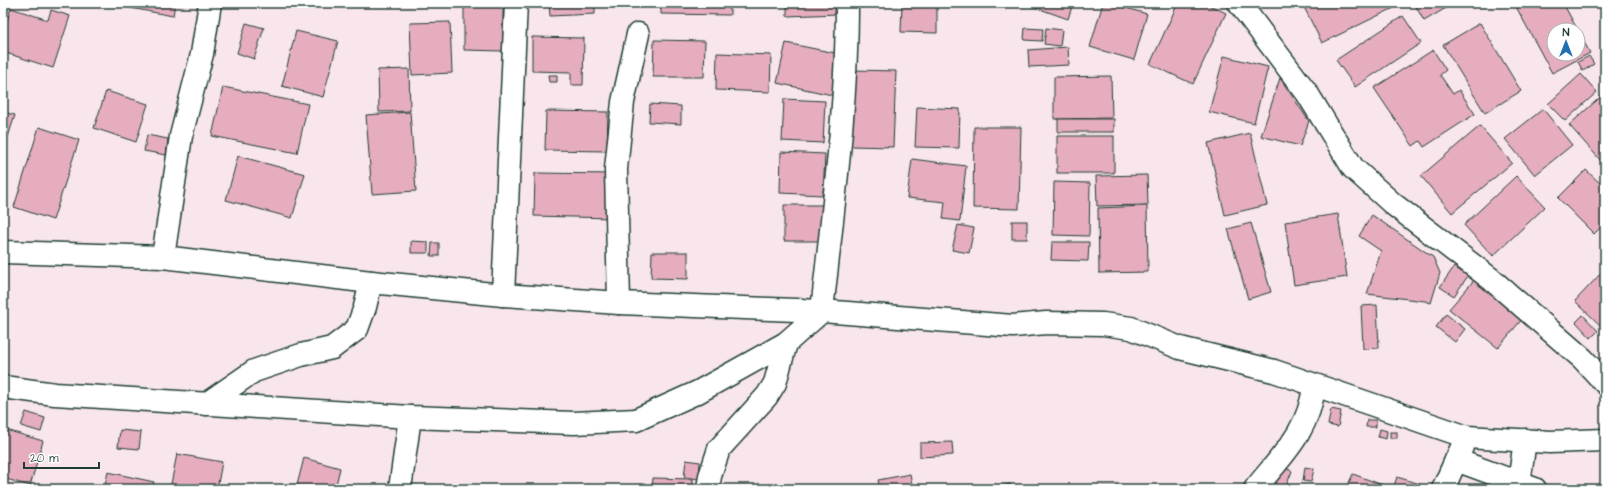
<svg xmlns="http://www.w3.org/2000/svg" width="1608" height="492" viewBox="0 0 1608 492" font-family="'Architects Daughter',sans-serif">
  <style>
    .building { fill: #e6adbe; stroke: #1f3d34; fill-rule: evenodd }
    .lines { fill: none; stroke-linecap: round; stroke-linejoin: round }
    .street-casing { stroke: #1f3d34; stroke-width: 25 }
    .street { stroke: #fff; stroke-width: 22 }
  </style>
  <rect width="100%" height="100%" fill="#f8e6ec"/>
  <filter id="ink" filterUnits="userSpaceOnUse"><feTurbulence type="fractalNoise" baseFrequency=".025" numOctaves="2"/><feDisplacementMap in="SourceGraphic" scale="8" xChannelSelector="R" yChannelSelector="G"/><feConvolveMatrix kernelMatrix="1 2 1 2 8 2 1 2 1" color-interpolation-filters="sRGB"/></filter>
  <g filter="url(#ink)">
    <g class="building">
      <path d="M104 3H175L173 16Z"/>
      <path d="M306 3H346L345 8Z"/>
      <path d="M464 3H503V51L464 50Z"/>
      <path d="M549 3H595V14L550 16Z"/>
      <path d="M661 3H730V15L661 14Z"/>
      <path d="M787 3H838V14L787 16Z"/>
      <rect x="858" y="3" width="40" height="2"/>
      <path d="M902 3H937V33L901 32Z"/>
      <path d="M1023 3H1073L1068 19Z"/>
      <path d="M1103 3H1109L1147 14 1134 60 1090 47Z"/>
      <path d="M1128 3H1141L1139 8Z"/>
      <path d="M1178 3H1205L1226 13 1193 84 1150 64Z"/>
      <path d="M1302 3H1404L1322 43Z"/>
      <path d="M1414 3H1443L1446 8 1424 21Z"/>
      <path d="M1514 3H1563L1590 53 1552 73ZM1554 30H1578V54H1554Z"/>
      <path d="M11 8 48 20 51 10 70 16 53 68 3 52V33Z"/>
      <path d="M1403 16 1421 43 1355 87 1336 60Z"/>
      <path d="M450 22 452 73 412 75 410 23Z"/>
      <path d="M246 23 264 28 254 59 237 53Z"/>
      <path d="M1480 23 1521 91 1485 113 1443 45Z"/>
      <path d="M1025 28 1043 29 1042 41 1024 40Z"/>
      <path d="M1046 28 1062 30 1060 46 1044 44Z"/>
      <path d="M296 31 338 41 323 97 282 86Z"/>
      <path d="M532 37 584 38 583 85H571V72L532 71Z"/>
      <path d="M654 40 705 41 704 77H653Z"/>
      <path d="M786 43 840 54 832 95 777 83Z"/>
      <path d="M1068 47 1069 65 1029 67 1028 50Z"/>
      <path d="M1433 50 1446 70 1440 75 1453 94 1459 90 1475 114 1424 147 1420 141 1413 146 1374 88Z"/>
      <path d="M717 53 771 55 770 92 716 90Z"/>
      <path d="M1224 56 1268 67 1254 123 1209 112Z"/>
      <path d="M1589 56 1594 64 1583 71 1578 62Z"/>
      <path d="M409 69 410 111 379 112 378 70Z"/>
      <path d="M852 70 896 71 893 147 850 146Z"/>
      <path d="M1581 74 1597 92 1565 121 1548 104Z"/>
      <path d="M548 75H557V82H549Z"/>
      <path d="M1111 76 1112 118 1054 119V77Z"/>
      <path d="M1280 78 1309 121 1300 146 1261 136Z"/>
      <path d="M223 87 308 104 297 153 212 136Z"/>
      <path d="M106 91 148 104 136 142 94 128Z"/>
      <path d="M1605 93V160L1602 162 1569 125Z"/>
      <path d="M784 99 825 101 823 143 782 141Z"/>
      <path d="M650 104 681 106V124L649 122Z"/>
      <path d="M917 107 960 109 959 148 915 147Z"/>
      <path d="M1543 109 1572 145 1535 175 1505 139Z"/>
      <path d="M546 111 608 112 607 151 545 150Z"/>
      <path d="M3 112 15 115 3 153Z"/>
      <path d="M410 112 416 191 372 194 366 115Z"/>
      <rect x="1058" y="119" width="56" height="13"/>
      <path d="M1480 126 1512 163 1452 213 1421 176Z"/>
      <path d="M39 127 79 140 53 220 14 207Z"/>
      <path d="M974 127H1021L1019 209 973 208Z"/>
      <path d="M1250 133 1267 205 1225 215 1208 143Z"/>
      <path d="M147 135 168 139 166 155 144 151Z"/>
      <rect x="1057" y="136" width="57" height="37"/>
      <path d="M781 152 825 154 823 195 780 193Z"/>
      <path d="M238 156 305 174 292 218 226 200Z"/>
      <path d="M912 159 966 166 960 221 943 219 945 202 907 198Z"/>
      <path d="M1586 170 1605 188V223L1594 234 1558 198Z"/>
      <path d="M535 173 613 174 612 218 534 216Z"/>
      <path d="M1147 175 1148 205 1097 206 1096 176Z"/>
      <path d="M1516 176 1545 207 1493 256 1464 225Z"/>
      <path d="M1054 182 1090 183 1089 236 1053 235Z"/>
      <path d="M784 205H822L823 241H784Z"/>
      <path d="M1147 206 1148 272 1099 273 1098 208Z"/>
      <path d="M1338 214 1347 277 1294 285 1285 222Z"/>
      <path d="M1372 215 1433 257 1440 273 1431 303 1425 301 1367 294 1381 251 1359 236Z"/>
      <rect x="1012" y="221" width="15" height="18"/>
      <path d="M1251 223 1271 292 1248 299 1228 229Z"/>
      <path d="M958 225 974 228 969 253 952 250Z"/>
      <path d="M411 241 428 242V253H411Z"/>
      <path d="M1052 242H1089L1088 261 1051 260Z"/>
      <path d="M432 243H439V256H431Z"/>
      <path d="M652 252H688V279L651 278Z"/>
      <path d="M1454 267 1468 276 1454 296 1440 287Z"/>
      <path d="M1604 270 1605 324 1602 327 1575 301Z"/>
      <path d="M1475 279 1523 318 1498 348 1449 309Z"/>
      <path d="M1377 305 1379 348 1363 349 1361 306Z"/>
      <path d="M1446 314 1465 329 1455 342 1436 327Z"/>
      <path d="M1583 315 1598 331 1591 338 1576 322Z"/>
      <path d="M1331 409 1341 411 1338 427 1328 425Z"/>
      <path d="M26 412 45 418 41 432 21 426Z"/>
      <path d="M1367 420H1376V427H1366Z"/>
      <path d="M3 429 43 441 30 486 3 478Z"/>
      <path d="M1380 429 1387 431 1386 439 1378 437Z"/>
      <path d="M120 430 141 432 139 449 118 447Z"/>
      <rect x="1390" y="432" width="7" height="6"/>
      <path d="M952 442 953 455 920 457V443Z"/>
      <path d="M177 454 222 462 217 489H170Z"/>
      <path d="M304 458 340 468 335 489H296Z"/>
      <path d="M686 460 700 462 699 479 684 477Z"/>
      <path d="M1280 466 1292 471 1285 489H1275L1271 487Z"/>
      <path d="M1305 467 1314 469 1311 482 1303 481Z"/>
      <path d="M108 472 154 482 152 489H104Z"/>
      <path d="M910 474 913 489H880L878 480Z"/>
      <path d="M1353 474 1388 487 1387 489H1346Z"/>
      <path d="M1397 477 1420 484 1419 489H1393Z"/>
      <path d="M653 478 693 479V489H652Z"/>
      <path d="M1010 484 1012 489H987Z"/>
      <path d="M1139 486V489H1090V487Z"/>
    </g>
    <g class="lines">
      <defs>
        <g id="street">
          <path d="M1239 3 1307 93 1353 168 1393 204 1491 279 1583 359 1605 383"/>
          <path d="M3 252 163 257 371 282 503 295 619 303 822 311 1013 326 1046 323 1103 324 1131 328 1180 348 1274 371 1467 437 1550 442 1605 440"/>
          <path d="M163 257 181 136 202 54 210 3"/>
          <path d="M503 295 516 3"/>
          <path d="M619 303 616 169 623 102 638 34"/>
          <path d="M3 387 55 394 410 417 574 423 636 420 698 392 786 343 822 311C833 209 847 106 847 3"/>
          <path d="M206 404 254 371 301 355 332 348 357 329 365 307 371 282"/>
          <path d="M1456 460 1535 489"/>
          <path d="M1519 484 1525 440"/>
          <path d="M400 489 410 417"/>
          <path d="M708 489 710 476 719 449 767 396 775 383 786 343"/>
          <path d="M1255 489C1282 455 1309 432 1314 386"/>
          <path d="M1443 489 1462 447"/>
        </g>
      </defs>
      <use href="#street" class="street-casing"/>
      <use href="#street" class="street"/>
    </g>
  </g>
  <rect width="1608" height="492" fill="none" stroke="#fff" stroke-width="16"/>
  <rect x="8" y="8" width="1592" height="476" fill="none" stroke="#1f3d34" stroke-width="1.5" filter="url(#ink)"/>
  <g transform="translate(1566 42)"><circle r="19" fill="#ffffff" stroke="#a5b1ae"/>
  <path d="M0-3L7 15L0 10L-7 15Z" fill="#1f6fb2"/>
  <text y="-6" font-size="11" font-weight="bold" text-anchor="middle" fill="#1f3d34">N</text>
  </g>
  <path d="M24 462v6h75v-6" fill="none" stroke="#1f3d34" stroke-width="2"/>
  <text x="30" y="462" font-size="12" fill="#1f3d34" stroke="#ffffff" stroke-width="3" paint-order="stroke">20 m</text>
</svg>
